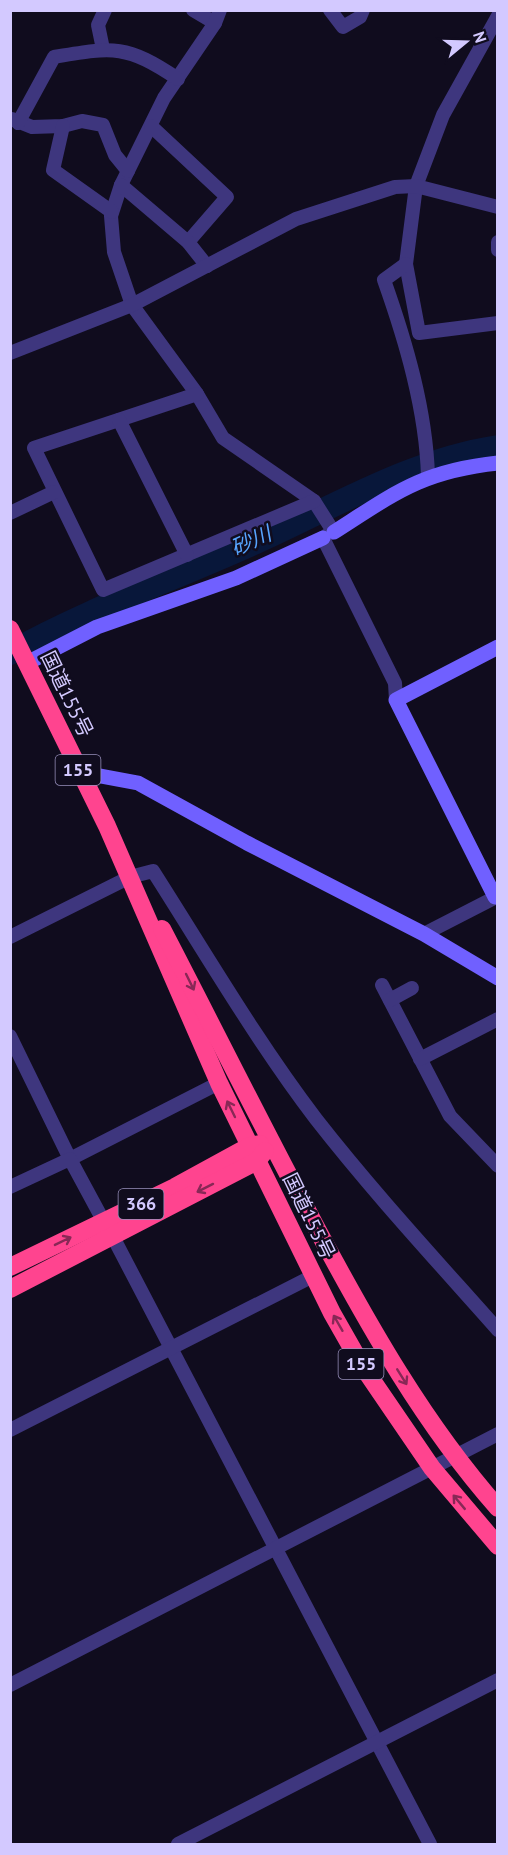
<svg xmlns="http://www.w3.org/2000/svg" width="508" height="1855" viewBox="0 0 508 1855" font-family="'PT Sans','Noto Sans JP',sans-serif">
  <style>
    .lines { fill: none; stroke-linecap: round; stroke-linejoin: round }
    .river { stroke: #08173a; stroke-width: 24 }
    .street { stroke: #3e367e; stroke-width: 14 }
    .secondary { stroke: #7060ff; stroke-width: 15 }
    .highway { stroke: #ff448f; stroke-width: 18 }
    .oneway { stroke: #882856 }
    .labels { text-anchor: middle; stroke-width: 5; stroke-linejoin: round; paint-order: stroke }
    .shield { fill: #100c1e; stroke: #9890bc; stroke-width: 1.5 }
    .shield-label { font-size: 18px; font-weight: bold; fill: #d3c9ff }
    .street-label { font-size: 20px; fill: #d3c9ff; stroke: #100c1e }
    .water-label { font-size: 21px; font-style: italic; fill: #57a4ff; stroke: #100c1e }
  </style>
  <rect width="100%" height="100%" fill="#100c1e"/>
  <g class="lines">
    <path class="river" d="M10 653C89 609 174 579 256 542 334 507 411 460 498 447"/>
    <g class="street">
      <path d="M193 10 215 23"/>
      <path d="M220 10 215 23 164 98 121 185 111 216 114 252 132 305 197 394 223 438 314 501 333 531 323 538 395 683 396 700"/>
      <path d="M330 10 343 27 360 17 363 10"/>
      <path d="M498 16 443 115 416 186 406 264 419 333 498 323"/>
      <path d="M103 49 98 25 105 10"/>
      <path d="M12 119 32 127 63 126 82 121 103 125 115 155 128 171"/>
      <path d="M18 123 54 57C113 47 126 44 178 79"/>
      <path d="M63 126 53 170 112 212"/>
      <path d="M151 126 227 197 188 242"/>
      <path d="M121 185 188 242 207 266"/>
      <path d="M498 242V250"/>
      <path d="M406 264 384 280C406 342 426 410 428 476"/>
      <path d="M10 353 132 305 296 219 395 187 416 186 498 207"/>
      <path d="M197 394 34 448 103 590 314 501"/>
      <path d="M119 420 187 555"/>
      <path d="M10 513 54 492"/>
      <path d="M424 934 498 896"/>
      <path d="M10 937 130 877 153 871C206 954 256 1040 316 1119 373 1192 436 1260 498 1330"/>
      <path d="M382 985 450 1116 498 1166"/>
      <path d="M390 1000 412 988"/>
      <path d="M10 1036 70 1159 219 1083"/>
      <path d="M420 1059 498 1019"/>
      <path d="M10 1187 70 1159 104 1222"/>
      <path d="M112 1235 430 1844"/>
      <path d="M10 1430 313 1276"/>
      <path d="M10 1685 498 1434"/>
      <path d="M178 1844 498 1680"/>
    </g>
    <g class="secondary">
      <path d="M334 532C395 493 422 471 498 463"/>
      <path d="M27 663 97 627 236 578 323 538"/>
      <path d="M79 772 138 783 247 843 424 934 498 978"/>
      <path d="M495 897 396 700 498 647"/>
    </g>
    <g class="highway">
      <path d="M10 629 107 826 219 1083 332 1313 361 1364 432 1468 498 1546"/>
      <path d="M162 929C214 1029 264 1130 317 1229 369 1326 424 1424 498 1508"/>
      <path d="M10 1267 175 1187 250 1146 260 1144"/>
      <path d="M10 1289 257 1161 265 1151"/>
    </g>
  </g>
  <defs><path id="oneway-shaft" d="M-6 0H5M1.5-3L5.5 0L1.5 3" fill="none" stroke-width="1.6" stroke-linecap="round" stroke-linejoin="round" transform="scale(1.5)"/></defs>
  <g class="oneway">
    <use href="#oneway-shaft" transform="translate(190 982) rotate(64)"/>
    <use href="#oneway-shaft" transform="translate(231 1109) rotate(-116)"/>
    <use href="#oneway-shaft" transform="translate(205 1188) rotate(153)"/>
    <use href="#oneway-shaft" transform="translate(63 1241) rotate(-26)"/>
    <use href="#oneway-shaft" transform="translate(338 1323) rotate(-120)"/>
    <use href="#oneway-shaft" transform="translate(402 1377) rotate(58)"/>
    <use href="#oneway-shaft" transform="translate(459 1502) rotate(-130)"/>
  </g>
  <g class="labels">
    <g class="shield">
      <rect x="55.5" y="755" width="45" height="30" rx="4.5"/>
      <rect x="118.5" y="1189" width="45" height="30" rx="4.5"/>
      <rect x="338.5" y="1349" width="45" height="30" rx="4.5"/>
    </g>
    <g class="shield-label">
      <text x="78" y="776">155</text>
      <text x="141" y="1210">366</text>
      <text x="361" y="1370">155</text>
    </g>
    <g class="street-label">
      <text transform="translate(67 694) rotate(64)" y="7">国道155号</text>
      <text transform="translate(309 1216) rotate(64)" y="7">国道155号</text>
    </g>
    <g class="water-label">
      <text transform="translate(251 541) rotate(-24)" y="7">砂川</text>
    </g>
  </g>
  <rect width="508" height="1855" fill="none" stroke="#d3c9ff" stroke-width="24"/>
  <g transform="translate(466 42) rotate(71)" stroke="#100c1e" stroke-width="4.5" paint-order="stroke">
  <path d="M0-4.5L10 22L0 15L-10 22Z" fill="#d3c9ff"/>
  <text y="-9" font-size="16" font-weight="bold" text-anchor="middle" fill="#d3c9ff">N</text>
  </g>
</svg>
